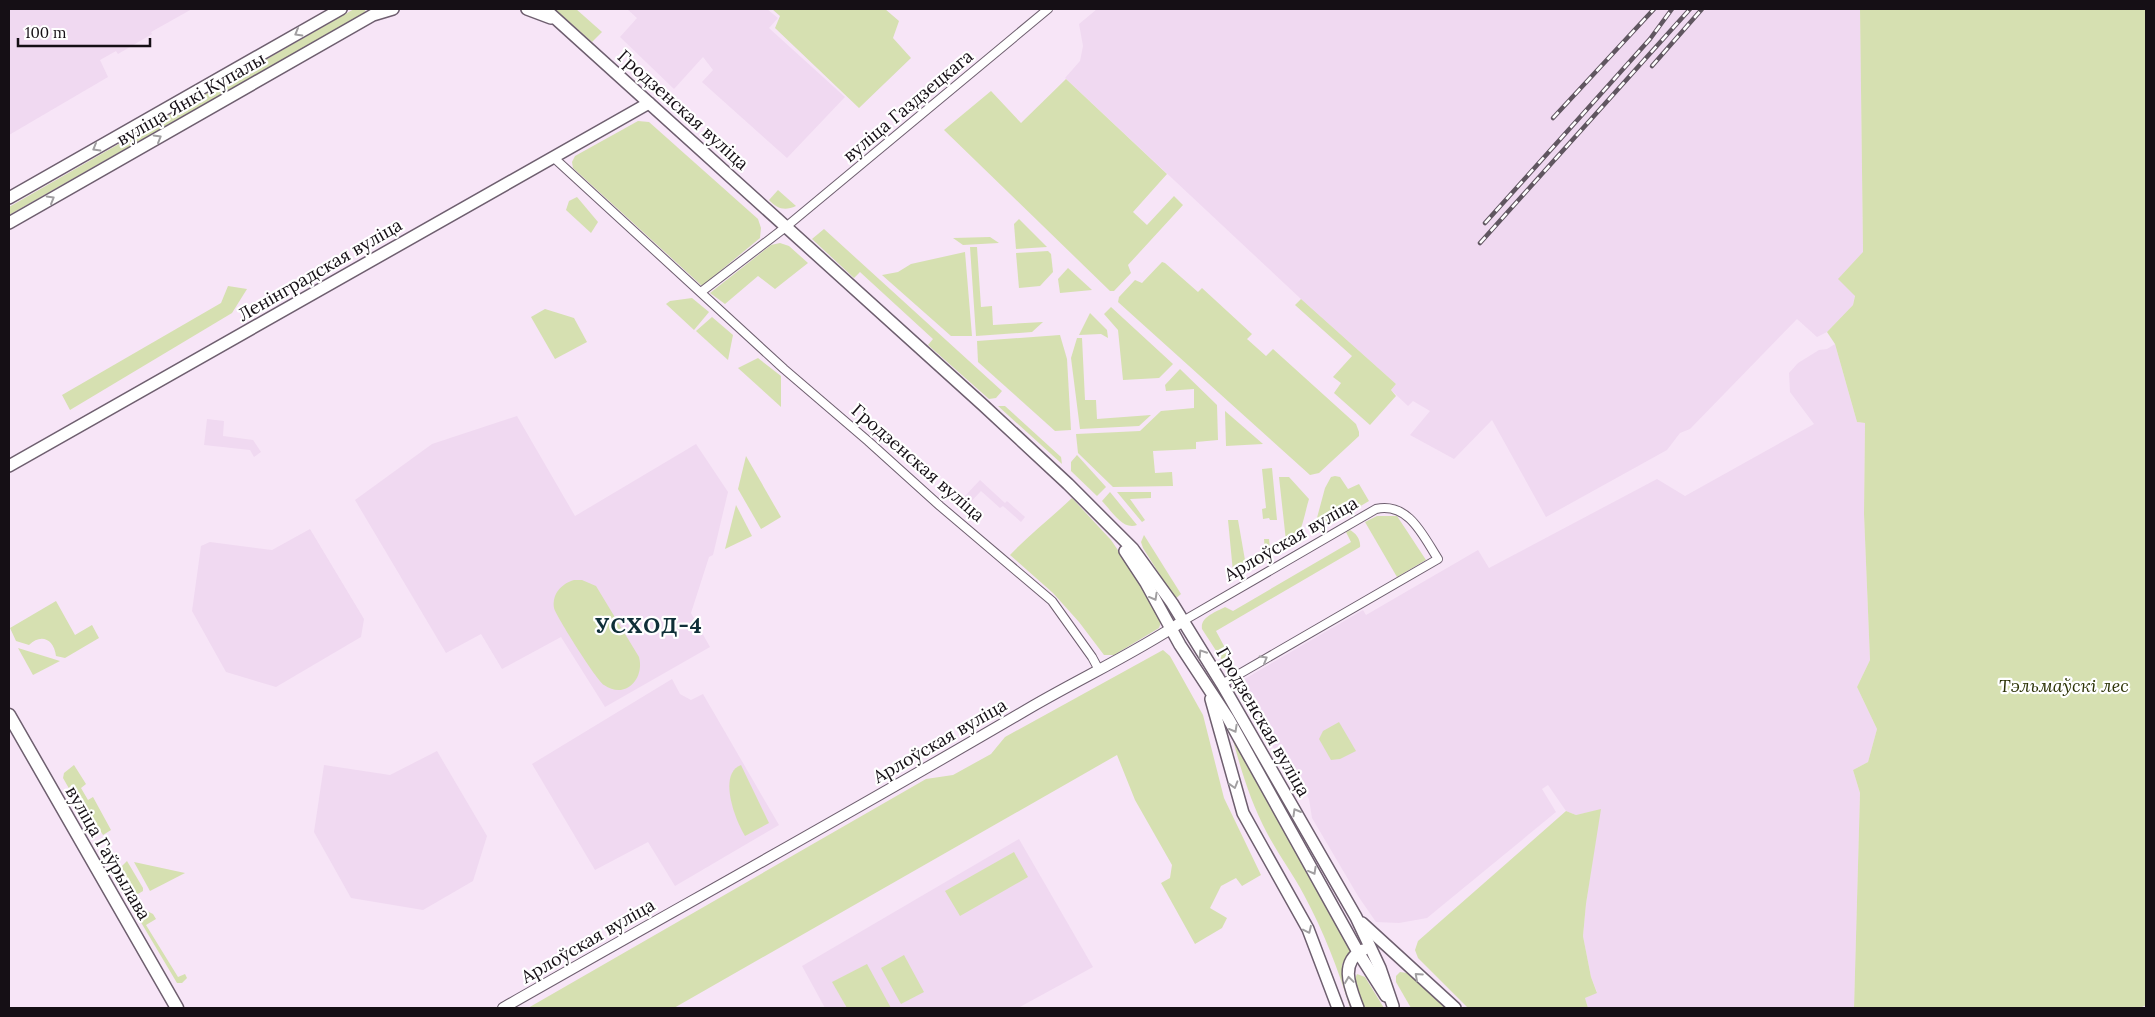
<svg xmlns="http://www.w3.org/2000/svg" width="2155" height="1017" viewBox="0 0 2155 1017" font-family="Lora,serif">
  <style>
    .built { fill: #f0d9f1 }
    .green { fill: #d6e0b1 }
    .lines { fill: none; stroke-linecap: round; stroke-linejoin: round }
    .minor-casing { stroke: #6e5f6f; stroke-width: 10 }
    .tertiary-casing { stroke: #6e5f6f; stroke-width: 12 }
    .secondary-casing { stroke: #6e5f6f; stroke-width: 14 }
    .primary-casing { stroke: #6e5f6f; stroke-width: 15 }
    .minor { stroke: #fff; stroke-width: 8 }
    .tertiary { stroke: #fff; stroke-width: 10 }
    .secondary { stroke: #fff; stroke-width: 11 }
    .primary { stroke: #fff; stroke-width: 12 }
    .rail-casing { stroke: #605660; stroke-width: 4.5 }
    .rail { stroke: #fff; stroke-width: 2.5; stroke-dasharray: 8; stroke-linecap: butt }
    .oneway { stroke: #a19fa1 }
    .labels { text-anchor: middle; stroke-width: 4.5; stroke-linejoin: round; paint-order: stroke }
    .street-label { font-size: 18px; fill: #150f15; stroke: #fff }
    .park-label { font-size: 18px; font-style: italic; fill: #2c3306; stroke: #fff }
    .district-label { font-size: 22px; font-weight: bold; letter-spacing: 1px; fill: #0f2f38; stroke: #fff }
  </style>
  <rect width="100%" height="100%" fill="#f7e5f7"/>
  <g class="built">
    <path d="M9 9H192L151 32 152 34 118 54 116 51 100 60 108 77 9 135Z"/>
    <path d="M627 9H767L778 18 769 28 845 97 787 158 702 82 713 70 703 57 674 89 620 37 637 18Z"/>
    <path d="M1097 9H1860L1863 253 1853 305 1827 332 1817 337 1797 319 1690 429 1680 433 1667 450 1546 517 1492 420 1454 459 1410 435 1430 411 1413 401 1408 406 1391 390 1396 384 1301 299 1065 78 1080 61 1083 46 1079 24Z"/>
    <path d="M1835 344 1857 422 1865 423 1864 514 1870 660 1857 687 1877 729 1868 762 1853 770 1860 793 1854 1008H1588L1585 998 1597 992 1591 977 1583 936 1586 904 1600 810 1576 815 1566 811 1548 785 1542 789 1556 812 1427 918 1399 923 1376 922 1358 896 1312 818 1309 799 1294 773H1293L1284 767 1268 739 1257 727 1242 700 1245 698 1239 687 1243 685 1241 681 1363 610 1366 615 1478 550 1489 568 1657 479 1685 496 1814 424 1790 392 1789 373 1798 363 1819 350 1827 349Z"/>
    <path d="M517 416 575 516 696 444 728 492 713 555 709 557 691 613 710 647 605 707 561 637 502 669 481 634 446 653 355 500 432 444Z"/>
    <path d="M207 419 224 421 223 436 253 440 261 452 254 457 250 450 204 445Z"/>
    <path d="M980 480 1005 503 1007 501 1025 517 1021 522 1003 506 1000 508 981 491 964 509 954 500 959 494 963 498Z"/>
    <path d="M310 529 364 619 361 637 276 687 226 672 192 611 201 546 210 542 272 550Z"/>
    <path d="M672 679 680 694 691 700 703 694 779 825 675 886 648 842 595 870 532 764Z"/>
    <path d="M437 751 487 836 473 881 423 910 351 898 314 832 324 765 390 775Z"/>
    <path d="M1019 839 1093 967 1018 1008H825L802 966Z"/>
  </g>
  <g class="green">
    <path d="M354 9H364L366 12 9 215V207Z"/>
    <path d="M555 9H576L602 32 592 42Z"/>
    <path d="M772 9H885L899 21 893 38 911 58 859 108 775 28 780 16Z"/>
    <path d="M1860 9H2146V1005L2140 1008H1854L1860 793 1853 770 1868 762 1877 729 1857 687 1870 660 1864 514 1865 423 1857 422 1835 344 1827 332 1853 305 1855 296 1838 279 1863 252Z"/>
    <path d="M1066 79 1167 174 1133 212 1147 225 1174 196 1183 205 1128 265 1131 273 1114 291H1110L944 130 991 91 1021 123Z"/>
    <path d="M638 121 649 122 758 219 761 228 760 238 702 286 573 168 572 162 575 156Z"/>
    <path d="M778 190 796 206C785 211 777 209 769 200Z"/>
    <path d="M577 197 598 222 591 233 566 210 569 201Z"/>
    <path d="M1019 219 1047 247 1016 249 1014 224Z"/>
    <path d="M824 229 1002 391 996 398 989 399 928 345 933 339 860 272 854 278 812 239Z"/>
    <path d="M990 237 999 243 963 245 953 238Z"/>
    <path d="M780 243 789 246 808 263 775 289 758 276 725 304 710 293 771 245Z"/>
    <path d="M970 247H977L981 307 992 306 993 325 1043 322 1032 332 976 336Z"/>
    <path d="M1048 251 1051 254 1053 272 1040 286 1019 288 1016 253Z"/>
    <path d="M965 252 972 336H951L882 275 898 272 911 264Z"/>
    <path d="M1162 262 1165 263 1198 292 1202 288 1252 334 1247 339 1266 356 1273 349 1356 424 1359 432V436L1319 473 1310 475 1118 302 1119 297 1135 280 1142 283Z"/>
    <path d="M1068 268 1092 290 1060 293 1058 279Z"/>
    <path d="M228 286 247 289 232 313 70 410 62 395 221 303Z"/>
    <path d="M692 298 709 312 694 330 666 304 670 301Z"/>
    <path d="M1301 299 1396 384 1391 390 1396 396 1370 425 1334 393 1341 383 1333 377 1352 356 1295 305Z"/>
    <path d="M1111 307 1173 364 1159 378 1123 380 1118 330 1104 314Z"/>
    <path d="M545 309 574 318 587 342 555 359 531 317Z"/>
    <path d="M1090 313 1107 330 1108 338 1101 334 1079 335Z"/>
    <path d="M712 317 733 335 728 360 696 331Z"/>
    <path d="M1060 335 1067 359 1071 430 1055 431 978 362 977 341Z"/>
    <path d="M1077 338H1082L1085 400H1096L1097 419 1151 415 1139 426 1080 429 1071 358Z"/>
    <path d="M758 358 781 376V407L738 368Z"/>
    <path d="M1180 369 1217 405 1218 440 1196 442V449L1153 451 1155 473 1172 472 1173 486 1113 487 1078 453 1076 434 1140 431 1161 411 1194 408V389L1166 391 1165 385Z"/>
    <path d="M998 406H1005L1061 457 1062 464Z"/>
    <path d="M1225 411 1263 444 1226 446Z"/>
    <path d="M1077 455 1106 487 1097 496 1071 471V462Z"/>
    <path d="M746 456 781 517 761 529 738 489Z"/>
    <path d="M1272 468 1277 520H1270L1269 518 1263 519 1262 509 1266 508 1262 469Z"/>
    <path d="M1335 476 1340 477 1348 489 1359 484 1369 501 1320 530 1314 529 1325 488 1331 477Z"/>
    <path d="M1279 477H1289L1309 499C1304 515 1301 541 1287 550Z"/>
    <path d="M1110 492 1137 525C1123 531 1111 510 1102 501Z"/>
    <path d="M1117 492H1151V498L1130 499 1145 520 1142 522Z"/>
    <path d="M1072 498 1111 540 1135 575 1162 619 1159 628 1114 655H1104L1079 622 1053 593 1010 555C1029 535 1051 518 1072 498Z"/>
    <path d="M736 505 752 536 725 549Z"/>
    <path d="M1377 516H1397L1426 560 1397 577 1365 522Z"/>
    <path d="M1228 520H1238L1245 560 1256 559 1265 553 1264 539H1269L1271 557 1254 564 1236 575 1233 572Z"/>
    <path d="M1350 530C1356 533 1361 540 1360 547L1216 631 1231 659 1224 663 1202 629C1200 617 1216 612 1225 607L1233 611 1351 542 1346 532Z"/>
    <path d="M1144 535 1181 594 1175 599 1143 548 1141 542Z"/>
    <path d="M574 580H582L596 586 639 657C645 679 625 700 604 685 597 681 556 616 554 608 552 594 561 584 574 580Z"/>
    <path d="M56 601 75 635 92 625 99 638 65 658 56 656C54 639 41 633 29 645L16 641 10 628Z"/>
    <path d="M18 648 60 661 33 675Z"/>
    <path d="M1163 650 1170 656 1203 715 1224 798 1261 875 1242 886 1236 878 1221 886 1210 908 1227 918 1222 928 1195 944 1161 883 1170 878 1172 865 1135 800 1117 755 674 1008H528L926 779 953 775 991 754 1005 737Z"/>
    <path d="M1228 721 1352 952 1342 964V970L1352 1008H1350C1338 969 1324 932 1304 895 1293 874 1278 854 1267 833 1248 797 1238 760 1228 721Z"/>
    <path d="M1339 722 1356 751 1340 759 1331 760 1319 739 1323 731Z"/>
    <path d="M74 765 86 784 81 788 88 800 93 797 111 830 103 835 90 814 83 813 63 778 64 773Z"/>
    <path d="M741 765 769 823 745 836C736 822 717 774 741 765Z"/>
    <path d="M1601 809 1586 904 1583 936 1591 977 1597 993 1585 998 1588 1008H1468L1418 958 1415 950 1418 941 1566 811 1576 815Z"/>
    <path d="M1014 852 1028 877 960 916 945 891Z"/>
    <path d="M127 861 143 888V891L133 897 120 868Z"/>
    <path d="M134 862 185 873 150 891Z"/>
    <path d="M147 911 153 914 156 919 146 925 178 977 185 974 187 978 182 983H177L139 919 140 916Z"/>
    <path d="M904 955 924 992 901 1004 881 968Z"/>
    <path d="M867 964 891 1008H847L832 982Z"/>
    <path d="M1400 972 1407 973 1446 1008H1411L1396 982V976Z"/>
    <path d="M1357 974 1365 977 1384 1008H1364C1361 999 1352 983 1357 974Z"/>
  </g>
  <g class="lines">
    <defs>
      <g id="minor">
        <path d="M553 157 784 369 868 441 940 506 1052 601 1092 657 1099 670"/>
        <path d="M701 292 787 226 1048 9"/>
        <path d="M1183 621 1376 509C1409 502 1423 536 1438 559L1222 684"/>
      </g>
      <path id="tertiary" d="M503 1008C680 907 858 809 1033 706 1083 677 1135 653 1183 621"/>
      <g id="secondary">
        <path d="M527 9 551 18"/>
        <path d="M545 9 983 405 1068 484 1133 549 1172 603 1222 684 1356 917 1380 968 1393 1006"/>
        <path d="M9 198 341 9"/>
        <path d="M9 223 373 15 393 9"/>
        <path d="M9 466 649 103"/>
        <path d="M1125 551 1146 583 1180 645 1228 718 1358 952 1386 996"/>
        <path d="M1211 699 1243 813 1308 929 1338 1008"/>
        <path d="M1362 923 1455 1008"/>
        <path d="M1358 1008C1351 989 1338 963 1363 950"/>
      </g>
      <path id="primary" d="M9 715 177 1008"/>
    </defs>
    <use href="#minor" class="minor-casing"/>
    <use href="#tertiary" class="tertiary-casing"/>
    <use href="#secondary" class="secondary-casing"/>
    <use href="#primary" class="primary-casing"/>
    <use href="#minor" class="minor"/>
    <use href="#tertiary" class="tertiary"/>
    <use href="#secondary" class="secondary"/>
    <use href="#primary" class="primary"/>
    <defs>
      <g id="rail">
        <path d="M1652 66 1702 9"/>
        <path d="M1553 118 1654 9"/>
        <path d="M1485 223 1650 39 1672 9"/>
        <path d="M1480 243 1690 9"/>
      </g>
    </defs>
    <use href="#rail" class="rail-casing"/>
    <use href="#rail" class="rail"/>
  </g>
  <defs><path id="oneway-chevron" d="M-2-3.5L2.5 0L-2 3.5" fill="none" stroke-width="1.6" stroke-linecap="round" stroke-linejoin="round" transform="scale(1.25)"/></defs>
  <g class="oneway">
    <use href="#oneway-chevron" transform="translate(298 33) rotate(150)"/>
    <use href="#oneway-chevron" transform="translate(158 138) rotate(-30)"/>
    <use href="#oneway-chevron" transform="translate(96 148) rotate(150)"/>
    <use href="#oneway-chevron" transform="translate(51 199) rotate(-30)"/>
    <use href="#oneway-chevron" transform="translate(1154 597) rotate(61)"/>
    <use href="#oneway-chevron" transform="translate(1202 653) rotate(-123)"/>
    <use href="#oneway-chevron" transform="translate(1264 659) rotate(-30)"/>
    <use href="#oneway-chevron" transform="translate(1234 729) rotate(61)"/>
    <use href="#oneway-chevron" transform="translate(1234 785) rotate(73)"/>
    <use href="#oneway-chevron" transform="translate(1296 812) rotate(-120)"/>
    <use href="#oneway-chevron" transform="translate(1313 871) rotate(61)"/>
    <use href="#oneway-chevron" transform="translate(1308 930) rotate(65)"/>
    <use href="#oneway-chevron" transform="translate(1418 976) rotate(-138)"/>
    <use href="#oneway-chevron" transform="translate(1349 980) rotate(-98)"/>
  </g>
  <g class="labels">
    <g class="street-label">
      <text transform="translate(191 99) rotate(-30)" y="6">вуліца Янкі Купалы</text>
      <text transform="translate(908 106) rotate(-40)" y="6">вуліца Газдзецкага</text>
      <text transform="translate(683 110) rotate(42)" y="6">Гродзенская вуліца</text>
      <text transform="translate(320 270) rotate(-30)" y="6">Ленінградская вуліца</text>
      <text transform="translate(918 463) rotate(41)" y="6">Гродзенская вуліца</text>
      <text transform="translate(1291 539) rotate(-30)" y="6">Арлоўская вуліца</text>
      <text transform="translate(1263 722) rotate(60)" y="6">Гродзенская вуліца</text>
      <text transform="translate(940 741) rotate(-30)" y="6">Арлоўская вуліца</text>
      <text transform="translate(108 853) rotate(60)" y="6">вуліца Гаўрылава</text>
      <text transform="translate(588 941) rotate(-30)" y="6">Арлоўская вуліца</text>
    </g>
    <g class="park-label">
      <text x="2064" y="692">Тэльмаўскі лес</text>
    </g>
    <g class="district-label">
      <text x="649" y="633">УСХОД-4</text>
    </g>
  </g>
  <rect width="2155" height="1017" fill="none" stroke="#150f15" stroke-width="20"/>
  <path d="M18 38v8h132v-8" fill="none" stroke="#150f15" stroke-width="2.5"/>
  <text x="25" y="38" font-size="15" fill="#150f15" stroke="#ffffff" stroke-width="4" paint-order="stroke">100 m</text>
</svg>
